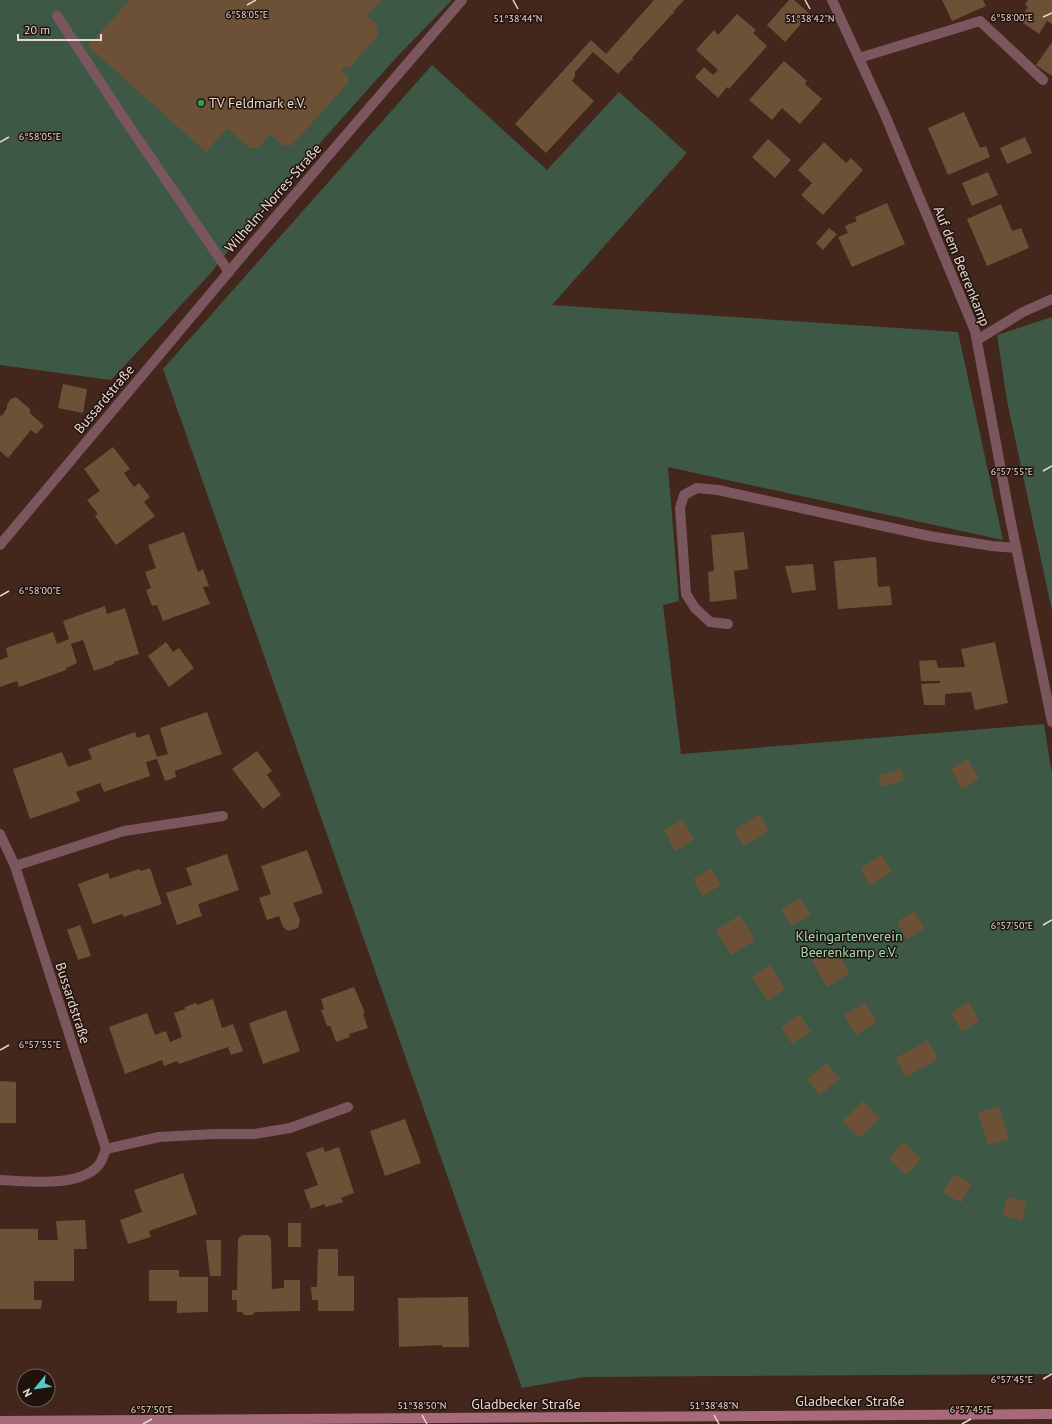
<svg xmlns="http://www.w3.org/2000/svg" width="1052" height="1424" viewBox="0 0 1052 1424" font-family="'PT Sans',sans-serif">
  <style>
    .green { fill: #3e5846 }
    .building { fill: #6d5136 }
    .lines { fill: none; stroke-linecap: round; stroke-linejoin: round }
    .lane { stroke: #7b565f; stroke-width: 10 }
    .street { stroke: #7b565f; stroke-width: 10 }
    .secondary { stroke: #a66a7a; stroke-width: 10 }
    .ticks { fill: none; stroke: #ead7d0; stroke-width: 1.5 }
    .leisure-dot { fill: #2e9e5b; stroke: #20130e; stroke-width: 1.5 }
    .labels { text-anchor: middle; stroke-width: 3; stroke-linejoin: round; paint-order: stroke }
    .poi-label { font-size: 14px; fill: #ead7d0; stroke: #20130e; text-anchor: start }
    .street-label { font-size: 14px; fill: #ead7d0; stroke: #20130e }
    .park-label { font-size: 14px; fill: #a0dcb1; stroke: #20130e }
    .ticks-label { font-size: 10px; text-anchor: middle; fill: #ead7d0; stroke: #20130e; stroke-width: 3; stroke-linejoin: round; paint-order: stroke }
  </style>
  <rect width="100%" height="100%" fill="#43261c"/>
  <g class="green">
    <path d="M0 0H452L394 60 255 216 211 273 111 380 0 365Z"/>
    <path d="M432 65 547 170 619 92 687 153 552 305 958 332 1003 540 668 467 679 601 663 605 681 754 1044 724 1052 774V1374L584 1377 522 1388 163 369Z"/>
    <path d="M1052 317V611L1007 401 997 335Z"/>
  </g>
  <g class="building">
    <path d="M130 0H382L367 16 377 25 378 35 350 67H344L341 70 348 77V83L292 145 284 146 270 134 258 148H250L227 128 206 152 88 46Z"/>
    <path d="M654 0H684L673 12 675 13 672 14 632 58 633 60 632 61 631 60 618 74 593 52 575 72V77L572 81 594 101 546 153 515 124 591 40 606 54Z"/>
    <path d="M789 0H794L810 14 785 42 767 25Z"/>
    <path d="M942 0H983L986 6 952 21Z"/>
    <path d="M1028 0H1052V24L1047 21 1039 34 1019 20 1028 7 1025 5Z"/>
    <path d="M737 14 756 30 753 33 767 46 729 89 727 87 718 98 695 77 704 67 713 75 718 70 696 50 714 30 718 35Z"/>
    <path d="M1052 42V76L1036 65Z"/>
    <path d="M784 61 807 81 805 84 822 99 800 124 782 108 772 120 749 100Z"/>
    <path d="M964 112 980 148 986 146 990 157 948 175 928 128Z"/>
    <path d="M1025 137 1032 153 1007 164 1000 148Z"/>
    <path d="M768 139 791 160 775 178 752 157Z"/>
    <path d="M824 142 846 163 851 158 863 170 823 215 801 195 812 183 798 170Z"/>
    <path d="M988 172 998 195 972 206 962 183Z"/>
    <path d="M887 203 905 244 852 267 838 237 848 233 845 226 857 221 855 217Z"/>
    <path d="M1001 204 1012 231 1021 228 1029 248 987 266 967 219Z"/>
    <path d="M829 228 837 234 823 250 816 243Z"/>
    <path d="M63 384 87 389 83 413 58 408Z"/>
    <path d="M16 397 30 409V413L44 426 36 434 31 430 8 458 0 451V415L2 416 7 408V404L11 399Z"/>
    <path d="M113 447 130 469 124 473 134 487 139 483 150 497 144 502 155 516 116 545 95 516 98 514 87 500 100 491 84 469Z"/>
    <path d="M184 532 198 572 203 569 209 586 203 587 210 604 163 621 157 605 152 606 146 590 151 588 145 572 156 568 148 545Z"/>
    <path d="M744 532 748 569 734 571 737 599 710 602 708 572 714 571 711 535Z"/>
    <path d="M876 557 878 587 890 586 892 605 838 609 834 561Z"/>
    <path d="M813 564 816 590 792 593 785 566Z"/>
    <path d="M105 606 107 614 125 608 139 654 114 662V664L94 671 83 640 71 644 77 663 66 668V670L19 687 17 681 0 687V660L8 657 6 648 53 632 57 644 69 639 63 621Z"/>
    <path d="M166 642 173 652 179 648 194 668 169 687 148 656Z"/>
    <path d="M995 642 1008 703 975 710 971 692 945 694V705H924L921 684 940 683V681H921L919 661 936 660 938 668 965 667 961 649Z"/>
    <path d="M207 712 222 754 175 771 176 777 165 781 157 759 146 762 150 776 104 792 100 783 76 792 80 801 30 819 13 769 62 752 68 767 92 759 88 749 135 732 137 738 149 734 157 757 168 754 160 728Z"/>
    <path d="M257 751 272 771 267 775 281 795 263 809 232 769Z"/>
    <path d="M968 759 979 779 962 789 951 769Z"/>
    <path d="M900 769 904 780 882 787 878 776Z"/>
    <path d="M760 814 769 831 743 846 734 830Z"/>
    <path d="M683 819 694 840 675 851 664 830Z"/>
    <path d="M307 850 323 893 293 903 300 920 298 928 288 931 283 927 279 916 267 920 259 898 271 894 261 866Z"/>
    <path d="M227 854 239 890 198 904 202 916 177 925 166 893 192 885 186 868Z"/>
    <path d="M882 855 892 872 870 885 860 868Z"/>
    <path d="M150 868 162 904 124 917 122 914 93 924 78 884 108 873 110 879 139 869 141 871Z"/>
    <path d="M711 868 721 885 703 896 693 879Z"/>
    <path d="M801 898 811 915 791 926 781 909Z"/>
    <path d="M914 911 925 928 907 939 897 922Z"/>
    <path d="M740 915 755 940 731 955 716 930Z"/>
    <path d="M80 925 91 956 78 960 67 930Z"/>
    <path d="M835 947 850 973 827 987 812 961Z"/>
    <path d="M770 965 785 989 768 1001 752 977Z"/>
    <path d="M354 987 365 1013 363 1014 368 1028 349 1034 350 1037 336 1042 330 1026H327L321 1010 324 1009 321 999Z"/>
    <path d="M213 999 222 1028 233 1024 243 1051 231 1055 228 1047 179 1064 177 1061 164 1066 162 1060 125 1074 109 1027 147 1013 155 1035 166 1031 170 1042 182 1037 174 1013 185 1009V1007L196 1003 197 1005Z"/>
    <path d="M969 1002 979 1021 962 1032 951 1013Z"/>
    <path d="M865 1003 877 1022 856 1035 844 1015Z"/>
    <path d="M286 1010 300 1051 263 1064 249 1023Z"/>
    <path d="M800 1015 811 1032 792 1044 781 1027Z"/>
    <path d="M928 1040 938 1059 906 1077 896 1058Z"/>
    <path d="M827 1063 840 1079 819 1095 807 1079Z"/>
    <path d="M0 1081 16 1082V1123H0Z"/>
    <path d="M863 1101 880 1118 859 1138 842 1121Z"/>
    <path d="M999 1106 1009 1139 988 1145 978 1113Z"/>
    <path d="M405 1119 421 1163 385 1176 370 1131Z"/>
    <path d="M904 1142 921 1159 906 1175 889 1158Z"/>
    <path d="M323 1147 325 1152 339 1147 354 1193 341 1198 343 1202 326 1207 324 1204 311 1209 304 1190 318 1185 306 1153Z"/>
    <path d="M183 1173 197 1214 149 1231 151 1237 128 1244 120 1220 142 1212 134 1190Z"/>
    <path d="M954 1174 971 1184 961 1203 943 1192Z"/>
    <path d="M1007 1197 1027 1202 1022 1221 1003 1215Z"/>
    <path d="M85 1220 87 1249H74V1281H34V1300H42L41 1309H0V1229H38V1240H58L56 1221Z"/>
    <rect x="288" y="1223" width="13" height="24"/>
    <path d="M242 1235H268L271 1239 272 1289 284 1288V1280H300V1311L255 1312 252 1315H245L242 1312H237V1300H232V1290H237L238 1239Z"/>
    <path d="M206 1240H221V1276H210Z"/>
    <path d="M318 1249H338V1276H354V1311H318V1300H312L311 1287H317Z"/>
    <path d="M149 1270H179V1277H208V1312L177 1313V1301H149Z"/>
    <path d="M468 1297 469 1347H442V1345L399 1347 398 1298Z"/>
  </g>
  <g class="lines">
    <g class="lane">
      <path d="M57 16 127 123 229 272"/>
      <path d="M859 58 980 21 1043 80"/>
      <path d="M977 340 1023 312 1052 299"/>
      <path d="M728 624 710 622 695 608 686 594 680 508 684 495 697 488 718 490 929 536 992 546 1016 548"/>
      <path d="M106 1149 159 1137 214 1134H254L290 1128 348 1107"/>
    </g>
    <g class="street">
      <path d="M832 0 885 115 975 331 1010 518 1052 722"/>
      <path d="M0 545 248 249 462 0"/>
      <path d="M0 834 15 866 106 1149C104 1154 102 1162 98 1166 77 1188 28 1181 0 1180"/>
      <path d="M15 866 124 831 223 816"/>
    </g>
    <path class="secondary" d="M0 1421 1052 1414"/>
  </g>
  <path class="ticks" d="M513 0 518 9M805 0 810 9M247 5 256 0M1043 17 1052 13M0 142 9 137M1043 471 1052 466M0 596 9 591M1043 925 1052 920M0 1050 9 1045M1043 1379 1052 1374M422 1415 427 1424M714 1415 719 1424M143 1424 152 1419M962 1424 971 1419"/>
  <circle class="leisure-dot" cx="201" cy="103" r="4"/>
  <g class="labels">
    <g class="poi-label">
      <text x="209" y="108">TV Feldmark e.V.</text>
    </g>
    <g class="street-label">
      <text transform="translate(273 198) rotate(-49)" y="5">Wilhelm-Norres-Straße</text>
      <text transform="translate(962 266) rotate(68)" y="5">Auf dem Beerenkamp</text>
      <text transform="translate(104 399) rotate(-50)" y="5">Bussardstraße</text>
      <text transform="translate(73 1003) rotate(72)" y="5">Bussardstraße</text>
      <text x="850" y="1406">Gladbecker Straße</text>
      <text x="526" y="1409">Gladbecker Straße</text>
    </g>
    <g class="park-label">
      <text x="849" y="941">Kleingartenverein<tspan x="849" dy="16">Beerenkamp e.V.</tspan></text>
    </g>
  </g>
  <g class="ticks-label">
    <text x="247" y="18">6°58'05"E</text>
    <text x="1012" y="21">6°58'00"E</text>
    <text x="518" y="22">51°38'44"N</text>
    <text x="810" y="22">51°38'42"N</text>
    <text x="40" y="140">6°58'05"E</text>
    <text x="1012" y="475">6°57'55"E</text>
    <text x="40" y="594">6°58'00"E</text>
    <text x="1012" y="929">6°57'50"E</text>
    <text x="40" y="1048">6°57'55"E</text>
    <text x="1012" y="1383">6°57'45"E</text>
    <text x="422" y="1409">51°38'50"N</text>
    <text x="714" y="1409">51°38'48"N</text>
    <text x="152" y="1413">6°57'50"E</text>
    <text x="971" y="1413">6°57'45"E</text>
  </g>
  <g transform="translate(36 1388) rotate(241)"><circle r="19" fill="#20130e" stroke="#71615c"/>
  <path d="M0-3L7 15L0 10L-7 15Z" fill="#53cdca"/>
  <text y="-6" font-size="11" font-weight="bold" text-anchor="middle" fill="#ead7d0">N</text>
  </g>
  <path d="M18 34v6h83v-6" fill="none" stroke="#ead7d0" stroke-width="2"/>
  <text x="24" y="34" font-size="12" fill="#ead7d0" stroke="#20130e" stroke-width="3" paint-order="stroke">20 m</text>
</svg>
